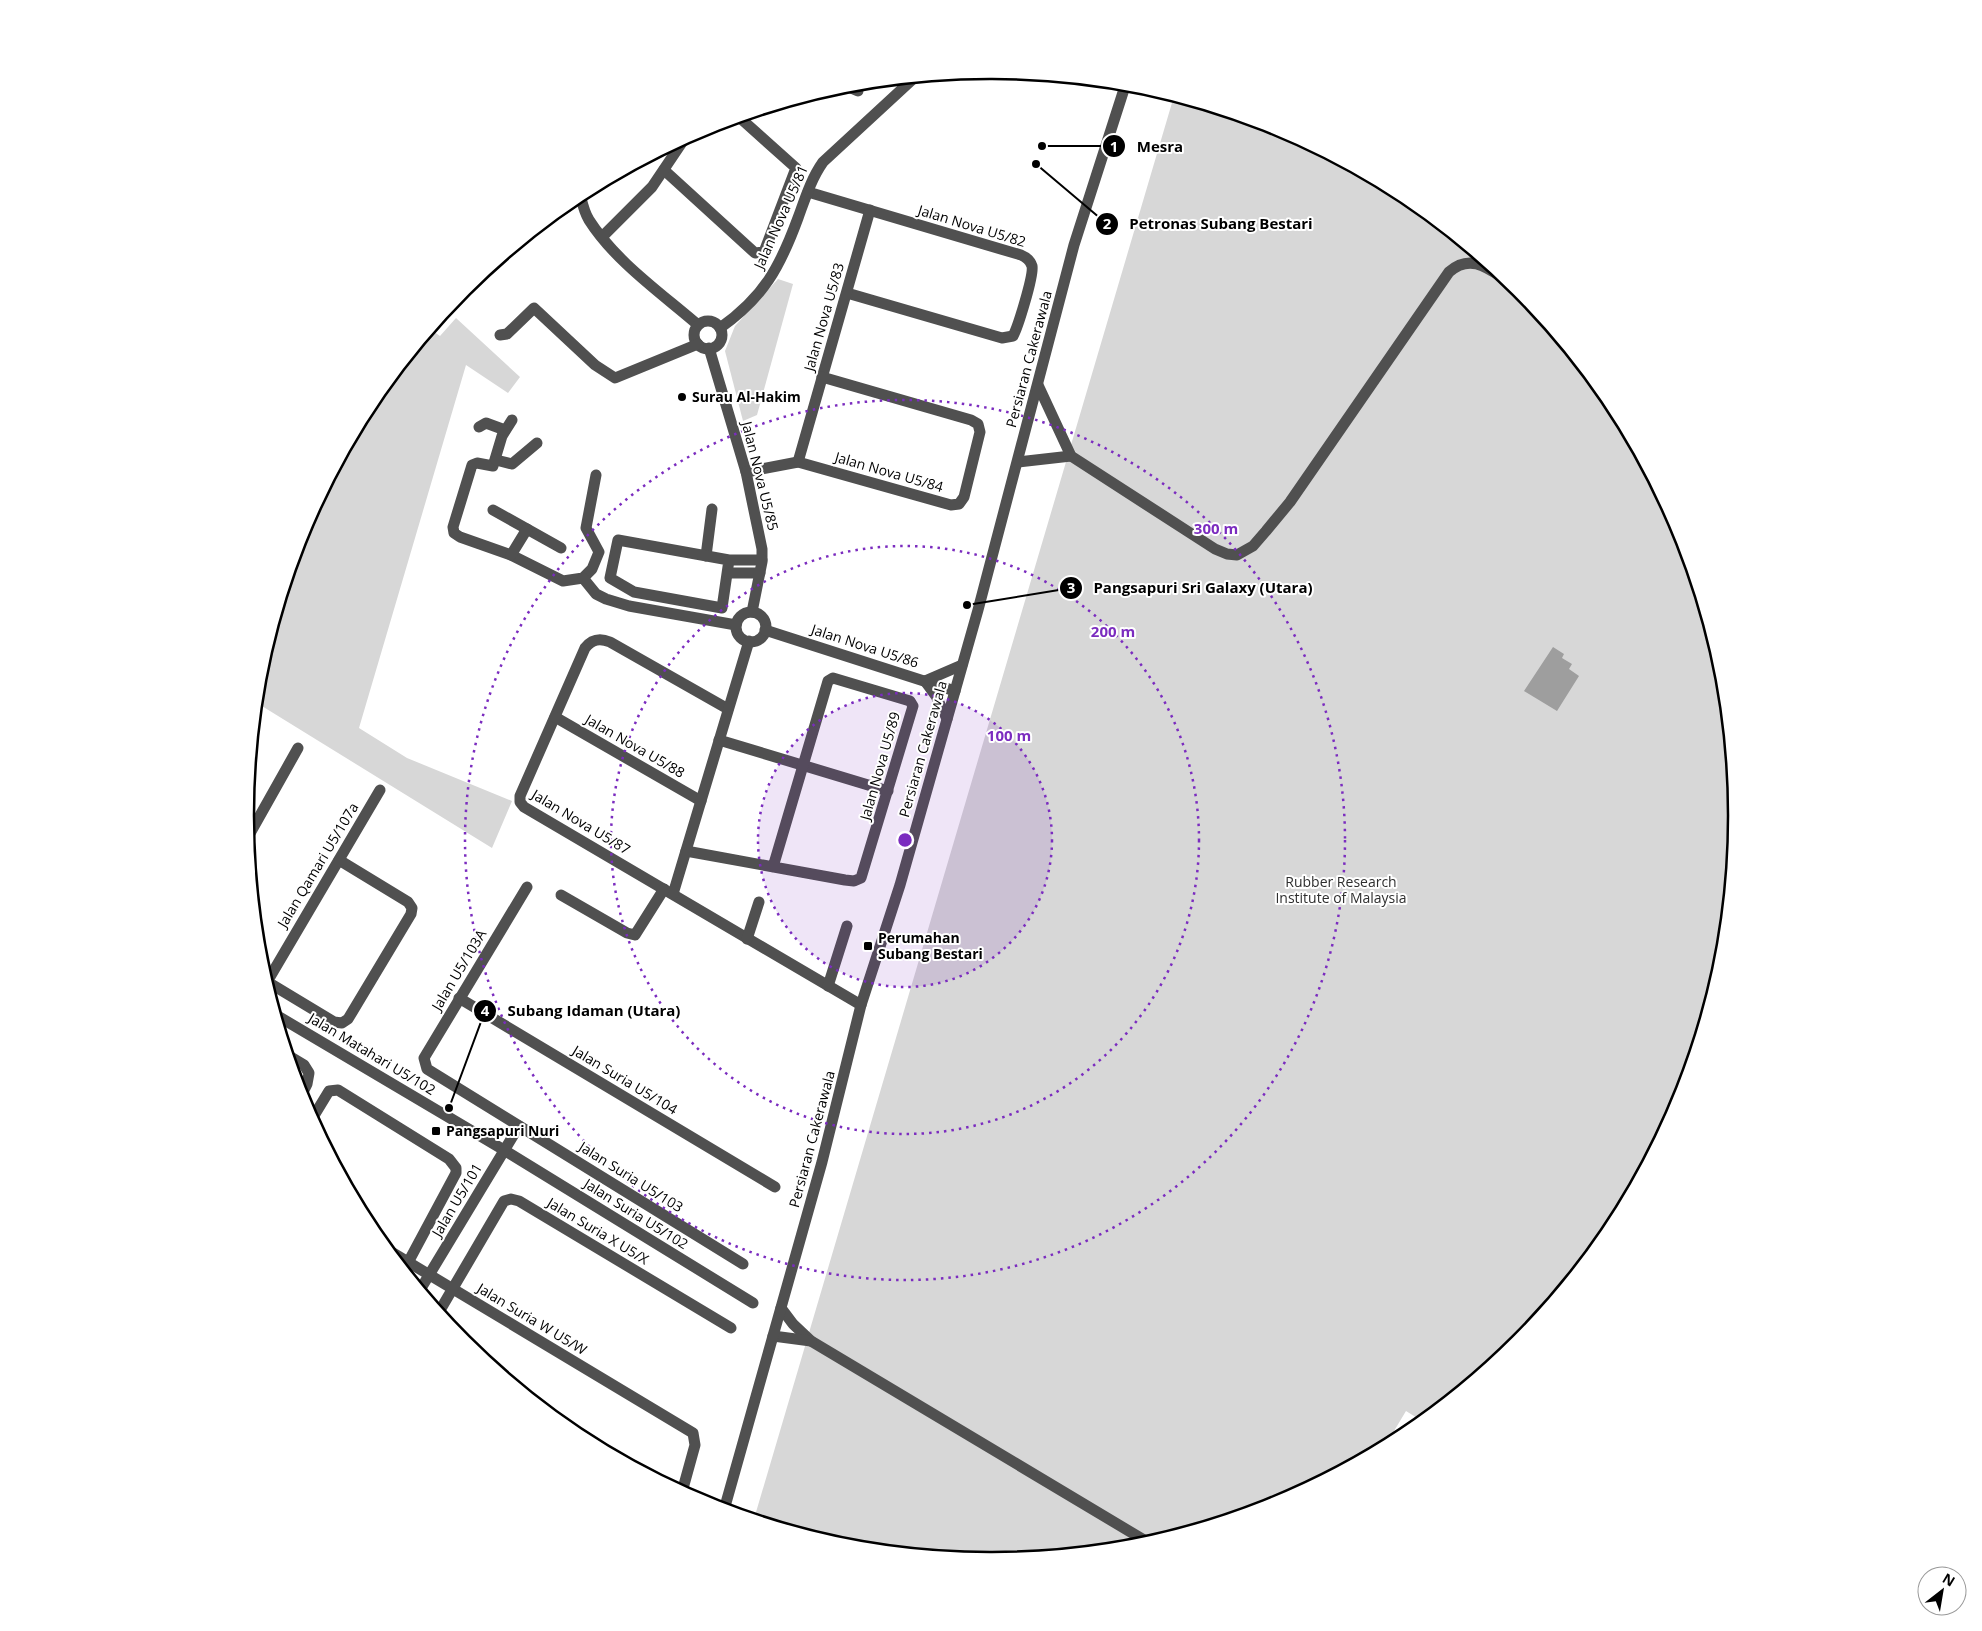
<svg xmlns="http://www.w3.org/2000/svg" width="1982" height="1631" viewBox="0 0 1982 1631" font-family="'Open Sans',sans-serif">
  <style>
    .green { fill: #d7d7d7 }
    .water { fill: #9e9e9e }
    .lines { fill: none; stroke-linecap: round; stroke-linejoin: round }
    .minor { stroke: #505050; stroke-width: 11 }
    .ring { fill: none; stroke: #7b2cbf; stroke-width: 2.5; stroke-dasharray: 2.5 5 }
    .poi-dot { fill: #000; stroke: #fff; stroke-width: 2 }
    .labels { text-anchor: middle; stroke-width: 4; stroke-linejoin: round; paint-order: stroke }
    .street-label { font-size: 14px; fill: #000; stroke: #fff }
    .poi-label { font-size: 14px; font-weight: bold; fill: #000; stroke: #fff; text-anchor: start }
    .park-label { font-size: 14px; fill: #2e2e2e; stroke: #fff }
    .rim { fill: none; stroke: #000; stroke-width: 2.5 }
    .centre { fill: #7b2cbf; stroke: #fff; stroke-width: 2.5 }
    .ring-label { font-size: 15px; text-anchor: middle; font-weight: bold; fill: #7b2cbf; stroke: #fff; stroke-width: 4; stroke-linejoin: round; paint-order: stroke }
    .leader { fill: none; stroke: #000; stroke-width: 2 }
    .callout-dot { fill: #000; stroke: #fff; stroke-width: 2 }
    .mark-label { font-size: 15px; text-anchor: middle; font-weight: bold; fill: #fff }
    .callout-label { font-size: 15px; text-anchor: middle; font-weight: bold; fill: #000; stroke: #fff; stroke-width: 4; stroke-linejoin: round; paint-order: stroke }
  </style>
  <rect width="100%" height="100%" fill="#fff"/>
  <g class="green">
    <path d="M1174 96 1277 127 1405 196 1518 289 1611 402 1680 530 1722 670 1736 816 1722 961 1680 1101 1611 1230 1518 1343 1422 1421 1406 1411 1385 1446 1276 1504 1136 1547 991 1561 845 1547 754 1519Z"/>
    <path d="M778 279 793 284 757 415 743 421 725 351 735 326Z"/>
    <path d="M456 318 520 377 508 393 466 365 359 728 407 758 512 801 492 848 257 703 260 670 302 530 371 401 430 329 440 336Z"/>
  </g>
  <path class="water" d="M1553 647 1564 654 1562 658 1572 664 1569 669 1579 676 1557 711 1524 691Z"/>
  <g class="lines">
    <g class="minor">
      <path d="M844 85 858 91"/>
      <path d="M664 170 755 253 764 252 796 168 739 117"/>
      <path d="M808 192 1021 255C1026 257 1030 260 1032 266 1034 275 1018 327 1013 336L1002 338 847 293"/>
      <path d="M580 194C582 202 584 212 589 220 615 261 661 293 698 325"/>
      <path d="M602 237 652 187 685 138"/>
      <circle cx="708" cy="335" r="14"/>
      <path d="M720 328C764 297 780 267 798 218 805 199 811 179 823 162L914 78"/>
      <path d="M500 335 507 334 534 308 595 365 615 378 698 344"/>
      <path d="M709 348 746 472 762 549V562L752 612"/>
      <path d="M1038 385 1071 456 1215 549 1227 554 1237 555 1253 546 1266 531 1290 502 1449 272C1473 251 1492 272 1514 285"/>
      <path d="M512 420 502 436 493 466 477 463 472 465 453 527 454 533 460 537 511 555 563 581 583 578 592 569 599 552 586 528 596 475"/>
      <path d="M479 427 486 423 505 430"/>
      <path d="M496 460 512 464 537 443"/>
      <path d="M798 462 870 210"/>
      <path d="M1018 462 1071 456"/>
      <path d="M746 472 798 462 951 505 959 504 964 497 980 432 978 424 971 420 822 377"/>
      <path d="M493 510 561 548"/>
      <path d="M511 555 527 529"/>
      <path d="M706 556 712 509"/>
      <path d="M729 560 722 608 634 592 610 578 618 540 729 560H762"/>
      <path d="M729 573H760"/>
      <path d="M583 578 596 594 606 599 629 606 736 625"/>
      <circle cx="751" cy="627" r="15"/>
      <path d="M765 630 955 691"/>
      <path d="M925 681 936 696 947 719"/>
      <path d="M925 681 962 665"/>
      <path d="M728 709 610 642C600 638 592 639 585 648L520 796V802L524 807 861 1005"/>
      <path d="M555 717 701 801"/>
      <path d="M719 740 888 791"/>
      <path d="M248 837 298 748"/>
      <path d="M686 851 845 880 854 881 861 878 913 706 910 701 833 678 828 681 773 867"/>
      <path d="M527 887 424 1058 427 1069 743 1264"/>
      <path d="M673 894 749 641"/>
      <path d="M561 895 627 933 635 935 664 889"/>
      <path d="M747 939 759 902"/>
      <path d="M266 981 334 1022 342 1023 348 1019 411 914 412 908 408 902 339 860"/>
      <path d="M267 982 380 790"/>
      <path d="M828 986 847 926"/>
      <path d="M459 998 775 1187"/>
      <path d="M276 1015 504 1150 753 1303"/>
      <path d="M289 1056 304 1065 309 1073 307 1084 301 1096"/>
      <path d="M312 1119 329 1091 338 1090 449 1159 456 1168V1173L404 1270"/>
      <path d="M388 1250 693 1433 695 1445 682 1492"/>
      <path d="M420 1290 519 1126"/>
      <path d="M781 1308 793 1324 811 1341 1149 1543"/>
      <path d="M439 1312 504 1201 511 1199 519 1201 731 1328"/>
      <path d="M773 1336 811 1341"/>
      <path d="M724 1510 822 1162 861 1005 900 885 978 610 1074 245 1126 83"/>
    </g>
  </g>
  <circle cx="905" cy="840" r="147" fill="#7b2cbf" fill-opacity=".12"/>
  <g class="ring">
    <circle cx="905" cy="840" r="147"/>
    <circle cx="905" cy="840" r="294"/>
    <circle cx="905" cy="840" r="440"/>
  </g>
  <g class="poi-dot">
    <circle cx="682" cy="397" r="5"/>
    <rect x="863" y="941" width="10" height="10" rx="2.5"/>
    <rect x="431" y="1126" width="10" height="10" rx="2.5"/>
  </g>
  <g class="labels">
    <g class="street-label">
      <text transform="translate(781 217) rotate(-66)" y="5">Jalan Nova U5/81</text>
      <text transform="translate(972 226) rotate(17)" y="5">Jalan Nova U5/82</text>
      <text transform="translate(824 317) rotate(-74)" y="5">Jalan Nova U5/83</text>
      <text transform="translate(1029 359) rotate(-75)" y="5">Persiaran Cakerawala</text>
      <text transform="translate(889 472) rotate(16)" y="5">Jalan Nova U5/84</text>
      <text transform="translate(760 476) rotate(76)" y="5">Jalan Nova U5/85</text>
      <text transform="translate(865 646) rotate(18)" y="5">Jalan Nova U5/86</text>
      <text transform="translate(635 746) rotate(30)" y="5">Jalan Nova U5/88</text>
      <text transform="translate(923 749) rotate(-74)" y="5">Persiaran Cakerawala</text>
      <text transform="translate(880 766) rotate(-74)" y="5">Jalan Nova U5/89</text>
      <text transform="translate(581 822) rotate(31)" y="5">Jalan Nova U5/87</text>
      <text transform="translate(318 865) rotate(-59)" y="5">Jalan Qamari U5/107a</text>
      <text transform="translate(459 970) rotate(-59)" y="5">Jalan U5/103A</text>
      <text transform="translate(372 1054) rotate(31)" y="5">Jalan Matahari U5/102</text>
      <text transform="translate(625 1080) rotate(31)" y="5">Jalan Suria U5/104</text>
      <text transform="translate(812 1139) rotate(-75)" y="5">Persiaran Cakerawala</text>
      <text transform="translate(631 1177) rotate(32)" y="5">Jalan Suria U5/103</text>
      <text transform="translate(457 1200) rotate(-59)" y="5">Jalan U5/101</text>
      <text transform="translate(636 1214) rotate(32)" y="5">Jalan Suria U5/102</text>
      <text transform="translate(598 1231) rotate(31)" y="5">Jalan Suria X U5/X</text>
      <text transform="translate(532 1319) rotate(31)" y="5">Jalan Suria W U5/W</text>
    </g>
    <g class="poi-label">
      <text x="692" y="402">Surau Al-Hakim</text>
      <text x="878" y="943">Perumahan<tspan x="878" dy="16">Subang Bestari</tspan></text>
      <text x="446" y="1136">Pangsapuri Nuri</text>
    </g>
    <g class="park-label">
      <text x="1341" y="887">Rubber Research<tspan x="1341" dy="16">Institute of Malaysia</tspan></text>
    </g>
  </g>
  <path d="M0 0H1982V1631H0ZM990 79H992A736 736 0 0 1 1728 815V816A736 736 0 0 1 992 1552H990A736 736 0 0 1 254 816V815A736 736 0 0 1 990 79Z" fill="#fff" fill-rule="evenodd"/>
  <path class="rim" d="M990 79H992A736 736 0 0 1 1728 815V816A736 736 0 0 1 992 1552H990A736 736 0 0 1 254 816V815A736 736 0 0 1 990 79Z"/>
  <circle cx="905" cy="840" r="8" class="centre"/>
  <g class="ring-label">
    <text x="1216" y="534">300 m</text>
    <text x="1113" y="637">200 m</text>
    <text x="1009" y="741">100 m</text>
  </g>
  <path class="leader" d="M1042 146L1114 146M1036 164L1107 224M967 605L1071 588M449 1108L485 1011"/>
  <g class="callout-dot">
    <circle cx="1042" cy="146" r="5"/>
    <circle cx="1036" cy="164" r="5"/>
    <circle cx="967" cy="605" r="5"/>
    <circle cx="449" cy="1108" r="5"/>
    <circle cx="1114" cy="146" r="12"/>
    <circle cx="1107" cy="224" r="12"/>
    <circle cx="1071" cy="588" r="12"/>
    <circle cx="485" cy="1011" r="12"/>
  </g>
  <g class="mark-label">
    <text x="1114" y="152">1</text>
    <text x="1107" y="229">2</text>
    <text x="1071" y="593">3</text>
    <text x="485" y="1016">4</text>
  </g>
  <g class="callout-label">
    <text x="1160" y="152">Mesra</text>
    <text x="1221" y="229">Petronas Subang Bestari</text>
    <text x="1203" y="593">Pangsapuri Sri Galaxy (Utara)</text>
    <text x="594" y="1016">Subang Idaman (Utara)</text>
  </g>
  <g transform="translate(1942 1591) rotate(31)"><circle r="24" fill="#ffffff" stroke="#999999"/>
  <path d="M0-4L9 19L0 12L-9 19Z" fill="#000000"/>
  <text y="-8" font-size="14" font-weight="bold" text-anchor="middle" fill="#000000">N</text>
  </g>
</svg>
